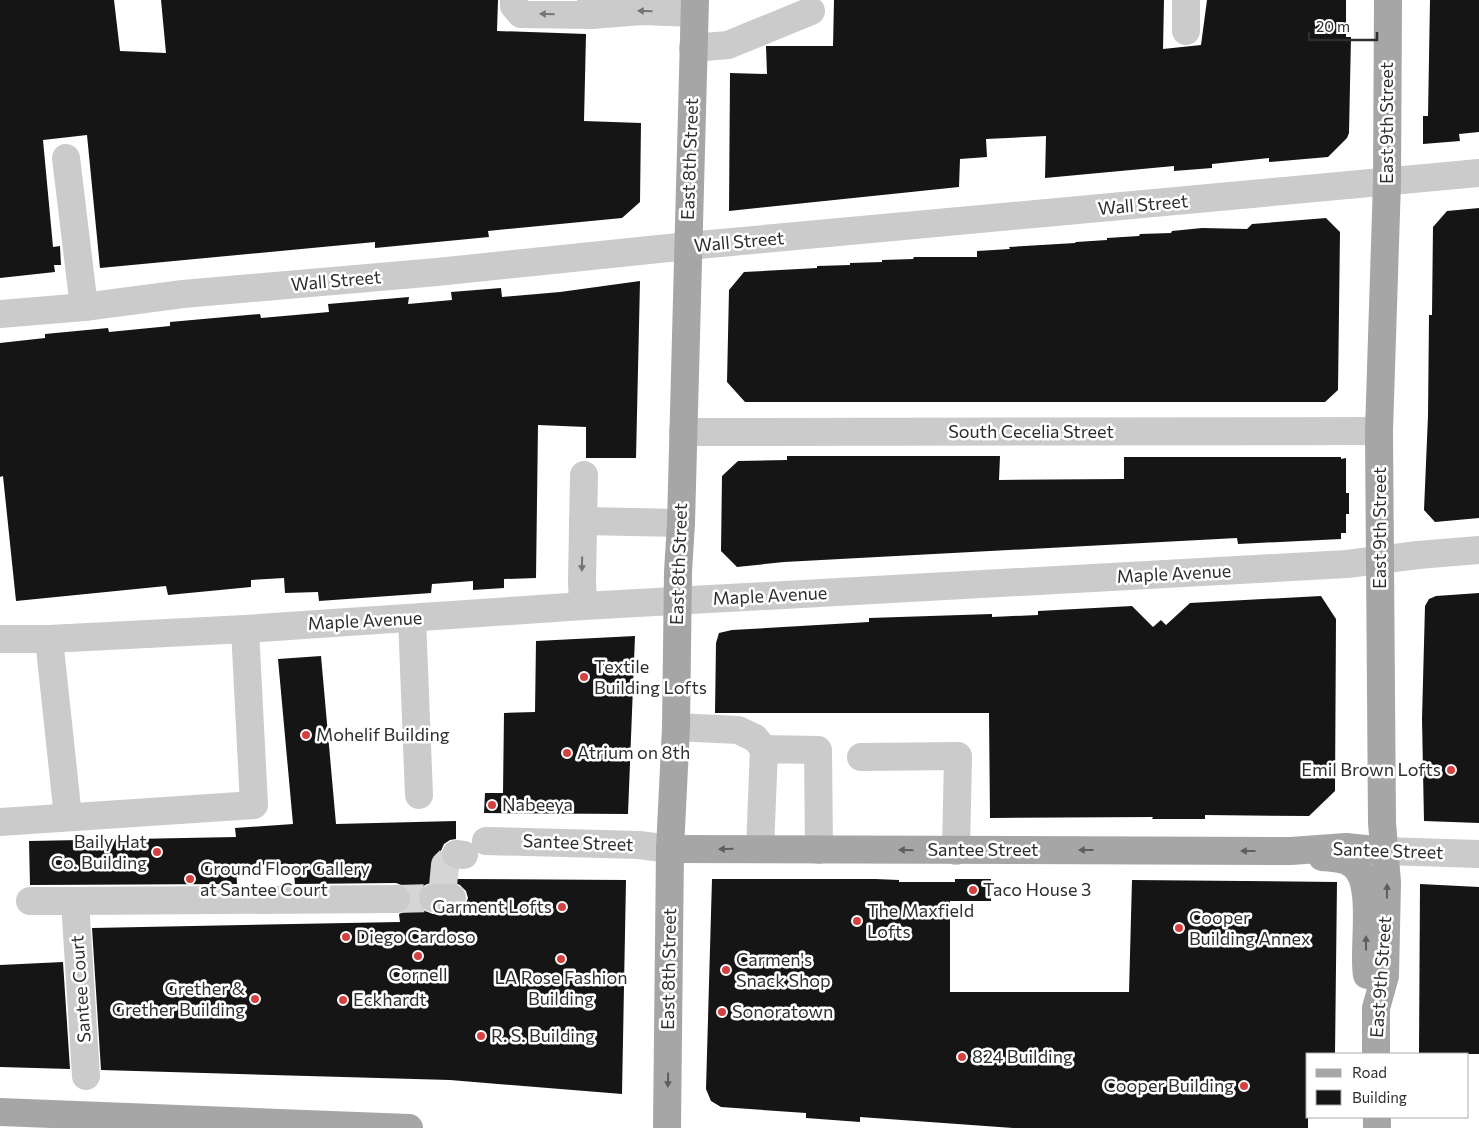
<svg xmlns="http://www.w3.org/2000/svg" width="1479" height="1128" viewBox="0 0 1479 1128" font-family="Commissioner,sans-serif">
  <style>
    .building { fill: #151515; fill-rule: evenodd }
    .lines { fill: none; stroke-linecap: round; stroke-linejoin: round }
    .minor-tunnel { stroke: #d5d5d5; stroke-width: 28; stroke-dasharray: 28 14; stroke-linecap: butt }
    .minor { stroke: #cbcbcb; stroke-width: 28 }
    .major { stroke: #a6a6a6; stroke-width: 28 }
    .oneway { fill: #757575 }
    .oneway2 { fill: #5e5e5e }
    .poi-dot { fill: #d54140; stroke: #fff; stroke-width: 2 }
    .labels { text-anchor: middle; stroke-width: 5; stroke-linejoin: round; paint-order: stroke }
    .street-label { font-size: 18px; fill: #2e2e2e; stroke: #fff }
    .poi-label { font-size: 18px; fill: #2e2e2e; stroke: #fff; text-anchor: start }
  </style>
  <rect width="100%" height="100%" fill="#fff"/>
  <g class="building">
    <path d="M0 0H114L120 51 166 53 161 0H498L497 31 586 34 584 121 641 123 640 202 622 218 488 231 489 237 375 248V242L100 268 87 135 43 140 53 247 60 246 61 265H54L55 272 0 278Z"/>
    <path d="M834 0H1164L1163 49 1201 45 1207 0H1346V37H1351L1349 133 1347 138 1328 157 1269 162V158L1212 164V168L1174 171V166L1045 178 1046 136 986 139 987 157 960 159 959 187 729 211 730 73 767 74 766 46H833Z"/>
    <path d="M1430 0H1479V132L1459 134 1460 141 1423 144V116H1428Z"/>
    <path d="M1479 208V518L1435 522 1424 510 1428 416 1429 315H1432L1433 227 1447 211Z"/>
    <path d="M1326 218 1340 232 1338 390 1325 402H745L727 382 729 290 744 272 817 268V266L850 265V263L882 262V260L913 259 914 257H977V251L1010 249 1009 247 1075 243 1076 242 1107 240V238L1139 236 1140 234 1171 233 1172 231 1202 228 1247 229 1252 224Z"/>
    <path d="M640 281 636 458H586V427L538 425 536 578 504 579V588L473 590V581L432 584 431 593 319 601 318 592 285 593 284 578 251 580V587L168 595 166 586 16 601 3 476 0 477V343L45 338V334L108 328 109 332 170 326V322L260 314 261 318 329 312 328 304 409 297 408 304 452 300 451 292 501 288 502 297 560 292Z"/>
    <path d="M787 456H1000L999 480 1124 479V457H1341V459L1346 458V493H1349V514H1346V533H1341V539L1238 544 1237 538 784 562 737 567 721 551 722 476 738 461 787 460Z"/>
    <path d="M1479 593V823L1424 821 1422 719 1425 606 1429 599 1436 596Z"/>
    <path d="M1321 596 1336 619 1335 791 1309 816 1205 815V819H1152L1153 817 990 818 989 713H715L716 643 719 633 732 630 869 622V618L992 614V617L1038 615V611L1132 606 1153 627 1161 620 1166 625 1190 603Z"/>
    <path d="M635 636 628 814 484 813 485 793H503L504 713 535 712 536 641Z"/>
    <path d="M321 656 336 824 456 821V839L450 840 444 844 440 853 442 860 446 866 456 870V879L626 880 622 1094 450 1080 101 1070 92 928 400 922 399 914 404 912 410 906 412 898 409 891 404 886 396 883 295 884 293 864 236 865 237 884 30 885 29 841 236 837 235 828 293 824 278 659ZM433 882H452L460 885 466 891 468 898 465 906 459 912 452 914H433L425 911 419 905 417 898 419 891 425 885Z"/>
    <path d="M712 879H875L899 880V882H955V879H991V901H950V992H1129L1132 880 1337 882 1335 1054H1308V1128H1013L860 1117V1122L806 1118V1113L721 1107 711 1101 706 1089Z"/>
    <path d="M1420 884 1479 887V1054H1419Z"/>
    <path d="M63 962 70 1069 0 1067V965Z"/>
  </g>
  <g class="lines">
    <g class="minor-tunnel">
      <path d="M443 886 445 865 456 854"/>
      <path d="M396 899 433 898"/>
    </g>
    <g class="minor">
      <path d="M514 0V6L521 14 591 15"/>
      <path d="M591 0V15L642 11 694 13"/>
      <path d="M1186 31V0"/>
      <path d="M693 48 728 45 811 11"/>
      <path d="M66 158 84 307"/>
      <path d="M0 314 84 307 183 294 437 272 688 246 1479 173"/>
      <path d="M683 432 1379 431"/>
      <path d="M583 521 681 523"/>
      <path d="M583 606 582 581 584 475"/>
      <path d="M412 618 419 795"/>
      <path d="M0 639H49L245 629 583 606 1347 564 1418 555 1479 550"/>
      <path d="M49 639 68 817"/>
      <path d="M676 727 738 730 755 738 764 749"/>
      <path d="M861 757 958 756 956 851"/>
      <path d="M0 822 254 805 245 629"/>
      <path d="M486 841 639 845 670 849"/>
      <path d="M760 849 764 749 818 750 819 850"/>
      <path d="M1384 851 1479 854"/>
      <path d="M456 854 464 855"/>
      <path d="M433 898H452"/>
      <path d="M30 901H75"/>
      <path d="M86 1076 75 901 396 899"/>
    </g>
    <g class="major">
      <path d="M670 849 1291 851 1346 847 1384 851"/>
      <path d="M1322 857C1332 858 1344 858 1352 864 1377 880 1362 948 1367 975"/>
      <path d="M1376 1054V1008L1385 976 1387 882 1382 823 1379 431 1387 182 1388 0"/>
      <path d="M0 1112 409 1128"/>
      <path d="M1377 1117V1128"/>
      <path d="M667 1128 670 849 676 727 678 572 681 523 695 0"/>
    </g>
  </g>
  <defs><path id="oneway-solid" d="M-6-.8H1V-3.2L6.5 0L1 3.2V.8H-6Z" transform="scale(1.25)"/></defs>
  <g class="oneway">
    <use href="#oneway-solid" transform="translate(645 11) rotate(-179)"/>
    <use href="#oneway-solid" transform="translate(547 14) rotate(-179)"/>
    <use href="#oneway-solid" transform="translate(582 564) rotate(91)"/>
  </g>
  <g class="oneway2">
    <use href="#oneway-solid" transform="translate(726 849) rotate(179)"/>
    <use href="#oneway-solid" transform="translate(906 850) rotate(-179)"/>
    <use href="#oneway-solid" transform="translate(1086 850) rotate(-180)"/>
    <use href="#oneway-solid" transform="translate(1248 851) rotate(-180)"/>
    <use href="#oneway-solid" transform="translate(1387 891) rotate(-89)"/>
    <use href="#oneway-solid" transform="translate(1366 943) rotate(-90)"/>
    <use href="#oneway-solid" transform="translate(668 1080) rotate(91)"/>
  </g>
  <g class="poi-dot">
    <circle cx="584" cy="677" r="5"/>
    <circle cx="306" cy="735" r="5"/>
    <circle cx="567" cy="753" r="5"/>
    <circle cx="1451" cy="770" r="5"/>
    <circle cx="492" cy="805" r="5"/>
    <circle cx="157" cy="852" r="5"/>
    <circle cx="190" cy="879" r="5"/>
    <circle cx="973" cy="890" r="5"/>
    <circle cx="562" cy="907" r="5"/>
    <circle cx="857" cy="921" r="5"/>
    <circle cx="1179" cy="928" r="5"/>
    <circle cx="346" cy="937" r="5"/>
    <circle cx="418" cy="956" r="5"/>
    <circle cx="561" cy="959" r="5"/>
    <circle cx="726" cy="970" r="5"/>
    <circle cx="255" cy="999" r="5"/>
    <circle cx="343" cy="1000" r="5"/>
    <circle cx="722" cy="1012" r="5"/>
    <circle cx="481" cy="1036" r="5"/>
    <circle cx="962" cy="1057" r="5"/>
    <circle cx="1244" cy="1086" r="5"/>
  </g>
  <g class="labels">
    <g class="street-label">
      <text transform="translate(1387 123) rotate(-90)" y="6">East 9th Street</text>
      <text transform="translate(690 159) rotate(-88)" y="6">East 8th Street</text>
      <text transform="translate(1143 205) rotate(-5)" y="6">Wall Street</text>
      <text transform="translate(739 242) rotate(-5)" y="6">Wall Street</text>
      <text transform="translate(336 281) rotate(-5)" y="6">Wall Street</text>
      <text x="1031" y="438">South Cecelia Street</text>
      <text transform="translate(1380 528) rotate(-90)" y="6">East 9th Street</text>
      <text transform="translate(679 564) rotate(-88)" y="6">East 8th Street</text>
      <text transform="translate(1174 574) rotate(-3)" y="6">Maple Avenue</text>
      <text transform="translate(770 596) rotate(-3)" y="6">Maple Avenue</text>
      <text transform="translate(365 621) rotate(-3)" y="6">Maple Avenue</text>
      <text transform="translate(578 843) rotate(2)" y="6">Santee Street</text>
      <text x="983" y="856">Santee Street</text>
      <text transform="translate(1388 851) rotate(2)" y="6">Santee Street</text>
      <text transform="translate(669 969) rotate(-89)" y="6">East 8th Street</text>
      <text transform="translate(1381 977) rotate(-86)" y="6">East 9th Street</text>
      <text transform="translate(81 989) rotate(-94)" y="6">Santee Court</text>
    </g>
    <g class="poi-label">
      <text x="594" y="673">Textile<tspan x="594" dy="21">Building Lofts</tspan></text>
      <text x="316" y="741">Mohelif Building</text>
      <text x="577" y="759">Atrium on 8th</text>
      <text x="1441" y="776" text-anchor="end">Emil Brown Lofts</text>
      <text x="502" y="811">Nabeeya</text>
      <text x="147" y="848" text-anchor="end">Baily Hat<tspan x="147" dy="21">Co. Building</tspan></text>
      <text x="200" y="875">Ground Floor Gallery<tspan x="200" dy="21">at Santee Court</tspan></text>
      <text x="983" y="896">Taco House 3</text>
      <text x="552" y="913" text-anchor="end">Garment Lofts</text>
      <text x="867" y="917">The Maxfield<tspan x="867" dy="21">Lofts</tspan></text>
      <text x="1189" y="924">Cooper<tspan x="1189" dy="21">Building Annex</tspan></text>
      <text x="356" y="943">Diego Cardoso</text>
      <text x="736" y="966">Carmen's<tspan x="736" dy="21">Snack Shop</tspan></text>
      <text x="418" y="981" text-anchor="middle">Cornell</text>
      <text x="561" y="984" text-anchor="middle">LA Rose Fashion<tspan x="561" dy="21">Building</tspan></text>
      <text x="245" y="995" text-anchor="end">Grether &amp;<tspan x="245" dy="21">Grether Building</tspan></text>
      <text x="353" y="1006">Eckhardt</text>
      <text x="732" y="1018">Sonoratown</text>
      <text x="491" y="1042">R. S. Building</text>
      <text x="972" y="1063">824 Building</text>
      <text x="1234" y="1092" text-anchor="end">Cooper Building</text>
    </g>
  </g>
  <rect x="1306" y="1053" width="162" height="65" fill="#ffffff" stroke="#ababab"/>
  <rect x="1316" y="1069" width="25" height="8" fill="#a6a6a6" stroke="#ababab"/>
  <text x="1352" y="1078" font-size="15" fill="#2e2e2e">Road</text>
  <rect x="1316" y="1090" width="25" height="15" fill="#151515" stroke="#ababab"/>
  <text x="1352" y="1103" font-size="15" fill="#2e2e2e">Building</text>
  <path d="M1309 32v8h68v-8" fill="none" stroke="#2e2e2e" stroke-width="2.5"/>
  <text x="1316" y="32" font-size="15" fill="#2e2e2e" stroke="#ffffff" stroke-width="4" paint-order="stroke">20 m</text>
</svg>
